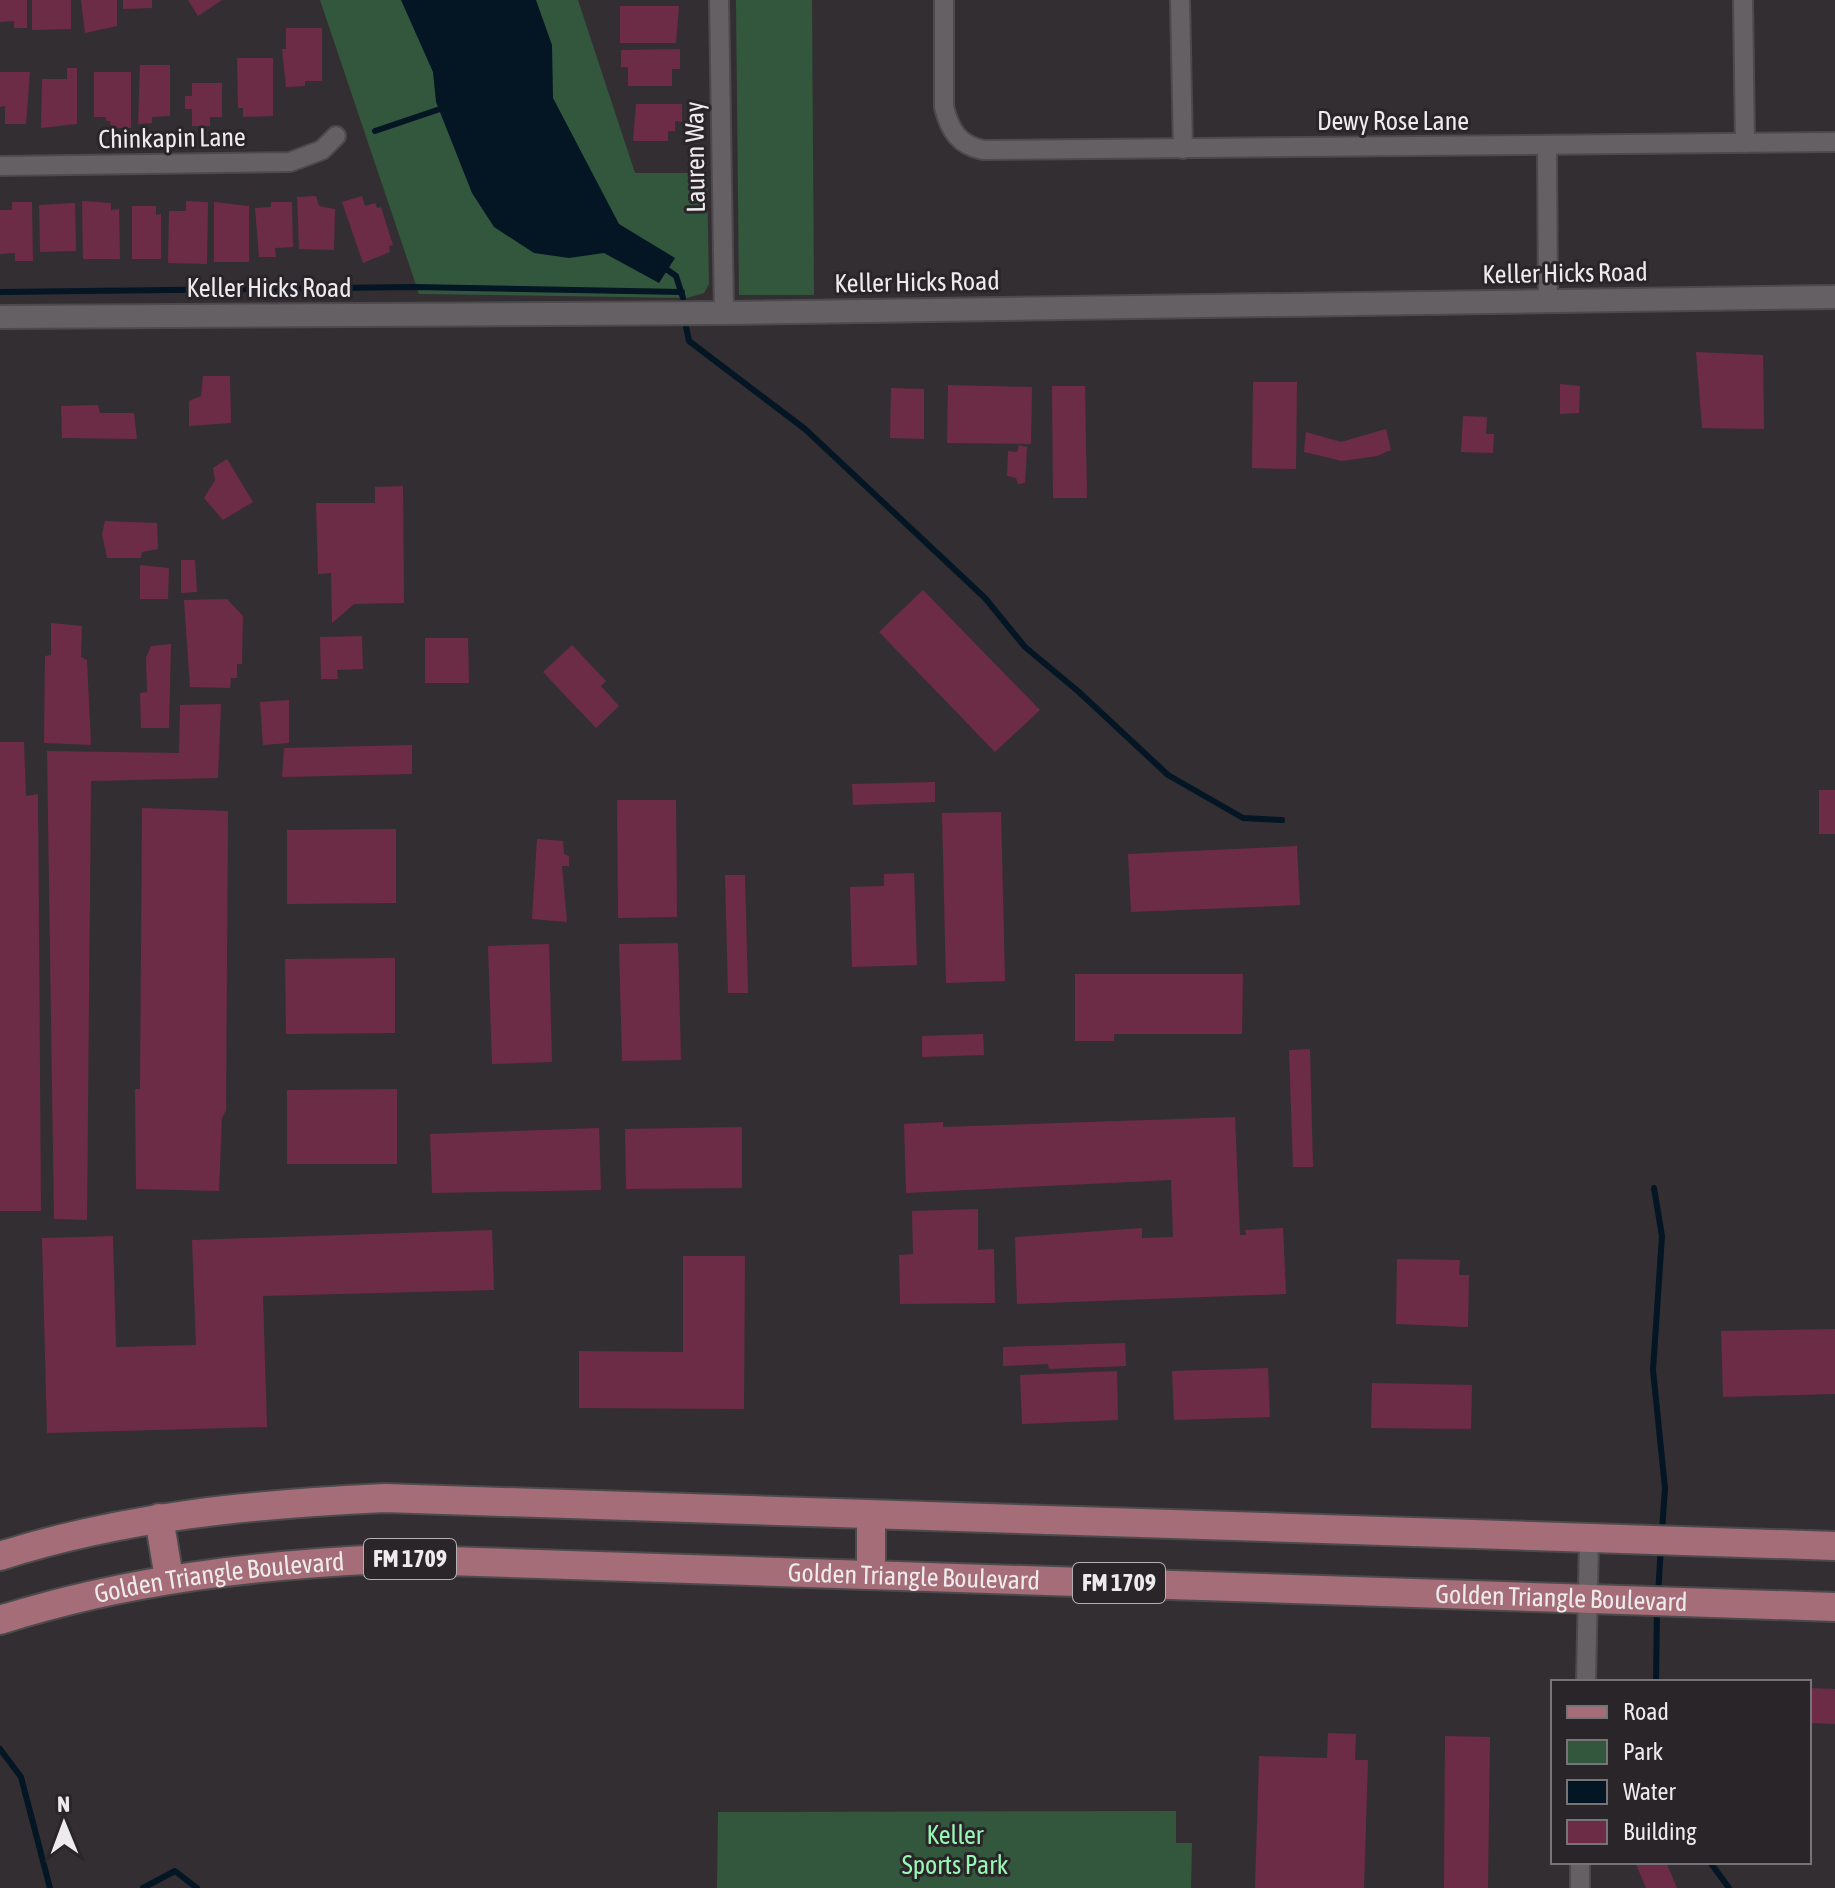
<svg xmlns="http://www.w3.org/2000/svg" width="1835" height="1888" viewBox="0 0 1835 1888" font-family="'Asap Condensed',sans-serif">
  <style>
    .green { fill: #32573d }
    .water { fill: #041524 }
    .lines { fill: none; stroke-linecap: round; stroke-linejoin: round }
    .stream { stroke: #041524; stroke-width: 6 }
    .building { fill: #6d2c45 }
    .minor-casing { stroke: #4d4a4d; stroke-width: 22 }
    .tertiary-casing { stroke: #4d4a4d; stroke-width: 26 }
    .primary-casing { stroke: #4d4a4d; stroke-width: 32 }
    .minor { stroke: #656064; stroke-width: 18 }
    .tertiary { stroke: #656064; stroke-width: 22 }
    .primary { stroke: #a56d77; stroke-width: 28 }
    .labels { text-anchor: middle; stroke-width: 6; stroke-linejoin: round; paint-order: stroke }
    .shield { fill: #292528; stroke: #b2b0b2; stroke-width: 2 }
    .shield-label { font-size: 24px; font-weight: bold; fill: #edebed }
    .street-label { font-size: 26px; fill: #edebed; stroke: #292528 }
    .park-label { font-size: 26px; fill: #98f6b5; stroke: #292528 }
  </style>
  <rect width="100%" height="100%" fill="#332e32"/>
  <g class="green">
    <path d="M320 0H578L635 173H707L709 284 704 293 687 298 419 294Z"/>
    <path d="M736 0H812L814 295H739Z"/>
    <path d="M1176 1811V1843H1192L1191 1888H717L718 1812Z"/>
  </g>
  <path class="water" d="M401 0H536L552 45 553 98 619 224 675 258 659 283 604 253 569 258 534 253 494 227 472 193 436 102 433 72Z"/>
  <g class="lines">
    <g class="stream">
      <path d="M375 131 443 108"/>
      <path d="M662 266 676 276 683 298"/>
      <path d="M0 292 414 287 682 292"/>
      <path d="M685 322 689 341 805 429 985 598 1025 647 1079 692 1168 775 1243 818 1282 820"/>
      <path d="M1654 1188 1662 1236 1653 1370 1665 1488 1662 1531"/>
      <path d="M1658 1595 1661 1546"/>
      <path d="M1656 1682 1657 1610"/>
      <path d="M0 1749 21 1777 50 1888"/>
      <path d="M1710 1862 1729 1888"/>
      <path d="M143 1888 175 1871 197 1888"/>
    </g>
  </g>
  <g class="building">
    <path d="M0 0H27V28H14V21L0 22Z"/>
    <path d="M32 0H71V29L32 30Z"/>
    <path d="M81 0H117V26L85 33Z"/>
    <path d="M123 0H152V8L123 9Z"/>
    <path d="M188 0H222L198 16Z"/>
    <path d="M620 6H679L676 43H620Z"/>
    <path d="M286 28H322V81H305V86L286 87 282 49H286Z"/>
    <path d="M680 49V69H672V86H628V67H621V50Z"/>
    <path d="M237 58H273V116L243 117V108H238Z"/>
    <path d="M140 65H170V116L152 117V123L138 124Z"/>
    <path d="M67 68H77V124L41 128 42 79H67Z"/>
    <path d="M0 72H30L26 124H5V106L0 107Z"/>
    <path d="M94 72H131V128H111L110 121H106V117H94Z"/>
    <path d="M192 83H222V117H210V126H192V109H185V96H192Z"/>
    <path d="M636 104H682V122L675 121V131H668V141H633Z"/>
    <path d="M316 196 319 206 335 209 334 250 299 249 297 197Z"/>
    <path d="M362 196 365 206 375 203 377 208 381 207 393 245 389 246 390 252 363 263 342 202Z"/>
    <path d="M82 201 111 203V210L119 209 120 259H83Z"/>
    <path d="M186 201 208 202 207 264 168 263 169 211H186Z"/>
    <path d="M12 202H32L33 261H15V253L0 254V210H12Z"/>
    <path d="M214 202 249 206V262H214Z"/>
    <path d="M271 202H292L293 247 275 248 276 257H259L255 208 271 207Z"/>
    <path d="M75 203 76 251 40 252 39 205Z"/>
    <path d="M132 206H156V215L161 214V259H132Z"/>
    <path d="M1696 352 1763 355 1764 429 1702 428Z"/>
    <path d="M203 376H230L231 423 189 426V401L201 396Z"/>
    <path d="M1253 382H1297L1296 469 1252 468Z"/>
    <path d="M1560 384 1580 386 1579 413 1560 414Z"/>
    <path d="M948 385 1032 387 1031 444 947 443Z"/>
    <path d="M1052 386H1085L1087 498H1053Z"/>
    <path d="M891 388 924 389V439L890 438Z"/>
    <path d="M98 405 100 413H134L137 439 62 438 61 406Z"/>
    <path d="M1463 416 1487 417 1486 434H1494L1493 453 1461 452Z"/>
    <path d="M1386 429 1391 450 1377 456 1342 461 1304 452 1306 432 1341 442Z"/>
    <path d="M1019 445 1027 447 1025 483 1018 484 1016 478 1007 476 1008 451 1017 452Z"/>
    <path d="M227 459 253 502 223 520 204 498 215 480 213 468Z"/>
    <path d="M403 486 404 603 354 604 332 623 331 573 318 574 316 503H375V487Z"/>
    <path d="M105 521 157 523 158 549 142 552 141 558H107L102 534Z"/>
    <path d="M181 560H195L197 592 181 593Z"/>
    <path d="M140 565 169 568 168 599H140Z"/>
    <path d="M923 590 1040 710 995 752 879 632Z"/>
    <path d="M227 599 243 616 242 664H237V678H231L230 688 190 687 184 600Z"/>
    <path d="M51 623 82 626 81 657 87 660 91 745 44 743 45 656 51 655Z"/>
    <path d="M362 636 363 669 337 670 338 679H321L320 637Z"/>
    <path d="M425 638H468L469 683H425Z"/>
    <path d="M171 644 169 728H141L140 693 147 692 146 658 151 646Z"/>
    <path d="M572 645 606 681 601 686 619 706 596 728 543 672Z"/>
    <path d="M289 700V743L263 745 260 702Z"/>
    <path d="M221 704 218 778 91 781 87 1220 54 1219 47 751 179 753 180 705Z"/>
    <path d="M0 742H24L26 796 38 794 41 1211H0Z"/>
    <path d="M412 745V774L282 777 284 748Z"/>
    <path d="M935 782V802L853 805 852 784Z"/>
    <rect x="1819" y="790" width="16" height="44"/>
    <path d="M617 800H676L677 917 618 918Z"/>
    <path d="M142 808 228 811 226 1110 222 1118 219 1191 136 1189 135 1089H140Z"/>
    <path d="M1001 812 1005 981 946 983 942 813Z"/>
    <path d="M396 829V903L287 904V830Z"/>
    <path d="M537 839 563 841 564 854 569 856V866H562L567 922 532 919Z"/>
    <path d="M1297 846 1300 905 1131 912 1128 854Z"/>
    <path d="M914 873 917 965 852 967 850 887 884 886V874Z"/>
    <path d="M725 875H745L748 993H728Z"/>
    <path d="M678 943 681 1060 622 1061 619 944Z"/>
    <path d="M549 944 552 1062 492 1064 488 946Z"/>
    <path d="M395 958V1033L286 1034 285 959Z"/>
    <path d="M1075 974H1243L1242 1034H1114V1041H1075Z"/>
    <path d="M983 1034 984 1055 922 1057V1036Z"/>
    <path d="M1310 1049 1313 1167H1293L1289 1050Z"/>
    <path d="M397 1089V1164H287V1090Z"/>
    <path d="M1235 1117 1240 1235H1246L1245 1230 1283 1228 1286 1294 1017 1304 1015 1237 1142 1228V1238L1173 1237 1171 1180 906 1193 904 1124 943 1122V1127Z"/>
    <path d="M742 1127V1188L626 1189 625 1129Z"/>
    <path d="M599 1128 601 1190 432 1193 430 1134Z"/>
    <path d="M978 1209V1250L994 1249 995 1303 900 1304 899 1255 913 1254 912 1211Z"/>
    <path d="M492 1230 494 1290 263 1296 267 1427 47 1433 42 1238 113 1236 116 1347 196 1345 192 1240Z"/>
    <path d="M683 1256H745L744 1409 579 1408V1351L683 1352Z"/>
    <path d="M1397 1259 1460 1260 1459 1275H1469L1468 1327 1396 1324Z"/>
    <path d="M1835 1329V1394L1723 1397 1721 1331Z"/>
    <path d="M1125 1343 1126 1366 1049 1369 1048 1364 1003 1366V1347Z"/>
    <path d="M1268 1368 1270 1417 1174 1420 1172 1371Z"/>
    <path d="M1117 1371 1118 1420 1022 1424 1020 1375Z"/>
    <path d="M1372 1383 1472 1385 1471 1429 1371 1428Z"/>
    <path d="M1809 1688 1835 1689V1724L1809 1723Z"/>
    <path d="M1328 1733 1356 1734 1355 1760H1368L1364 1888H1255L1259 1756 1327 1758Z"/>
    <path d="M1445 1736 1490 1737 1488 1888H1444Z"/>
    <path d="M1635 1862H1666L1677 1888H1646Z"/>
  </g>
  <g class="lines">
    <defs>
      <g id="minor">
        <path d="M719 0 724 313"/>
        <path d="M944 0V107C950 131 959 145 983 150L1835 142"/>
        <path d="M1180 0 1183 149"/>
        <path d="M1743 0 1745 143"/>
        <path d="M1547 146 1548 300"/>
        <path d="M0 166 290 162 322 150 336 136"/>
        <path d="M1586 1682 1589 1540"/>
        <path d="M1580 1888V1862"/>
      </g>
      <path id="tertiary" d="M0 317 724 313 1835 297"/>
      <g id="primary">
        <path d="M871 1515V1574"/>
        <path d="M159 1518 169 1578"/>
        <path d="M0 1556C125 1516 255 1504 385 1498L1835 1546"/>
        <path id="s1" d="M0 1620C126 1580 254 1565 386 1559L1835 1607"/>
      </g>
    </defs>
    <use href="#minor" class="minor-casing"/>
    <use href="#tertiary" class="tertiary-casing"/>
    <use href="#primary" class="primary-casing"/>
    <use href="#minor" class="minor"/>
    <use href="#tertiary" class="tertiary"/>
    <use href="#primary" class="primary"/>
  </g>
  <g class="labels">
    <g class="shield">
      <rect x="364" y="1539" width="92" height="40" rx="6"/>
      <rect x="1073" y="1563" width="92" height="40" rx="6"/>
    </g>
    <g class="shield-label">
      <text x="410" y="1567">FM 1709</text>
      <text x="1119" y="1591">FM 1709</text>
    </g>
    <g class="street-label">
      <text x="1393" y="130">Dewy Rose Lane</text>
      <text transform="translate(172 138) rotate(-1)" y="9">Chinkapin Lane</text>
      <text transform="translate(695 157) rotate(-91)" y="9">Lauren Way</text>
      <text transform="translate(1565 273) rotate(-1)" y="9">Keller Hicks Road</text>
      <text transform="translate(917 282) rotate(-1)" y="9">Keller Hicks Road</text>
      <text x="269" y="297">Keller Hicks Road</text>
      <text dy="9" stroke="none"><textPath href="#s1" startOffset="920">Golden Triangle Boulevard</textPath></text>
      <text dy="9" stroke="none"><textPath href="#s1" startOffset="224">Golden Triangle Boulevard</textPath></text>
      <text dy="9" stroke="none"><textPath href="#s1" startOffset="1568">Golden Triangle Boulevard</textPath></text>
    </g>
    <g class="park-label">
      <text x="955" y="1844">Keller<tspan x="955" dy="30">Sports Park</tspan></text>
    </g>
  </g>
  <rect x="1551" y="1680" width="260" height="184" fill="#292528" stroke="#777477" stroke-width="2"/>
  <rect x="1567" y="1706" width="40" height="12" fill="#a56d77" stroke="#777477" stroke-width="2"/>
  <text x="1623" y="1720" font-size="24" fill="#edebed">Road</text>
  <rect x="1567" y="1740" width="40" height="24" fill="#32573d" stroke="#777477" stroke-width="2"/>
  <text x="1623" y="1760" font-size="24" fill="#edebed">Park</text>
  <rect x="1567" y="1780" width="40" height="24" fill="#041524" stroke="#777477" stroke-width="2"/>
  <text x="1623" y="1800" font-size="24" fill="#edebed">Water</text>
  <rect x="1567" y="1820" width="40" height="24" fill="#6d2c45" stroke="#777477" stroke-width="2"/>
  <text x="1623" y="1840" font-size="24" fill="#edebed">Building</text>
  <g transform="translate(64 1824) rotate(359)" stroke="#292528" stroke-width="6" paint-order="stroke">
  <path d="M0-6L14 30L0 20L-14 30Z" fill="#edebed"/>
  <text y="-12" font-size="22" font-weight="bold" text-anchor="middle" fill="#edebed">N</text>
  </g>
</svg>
